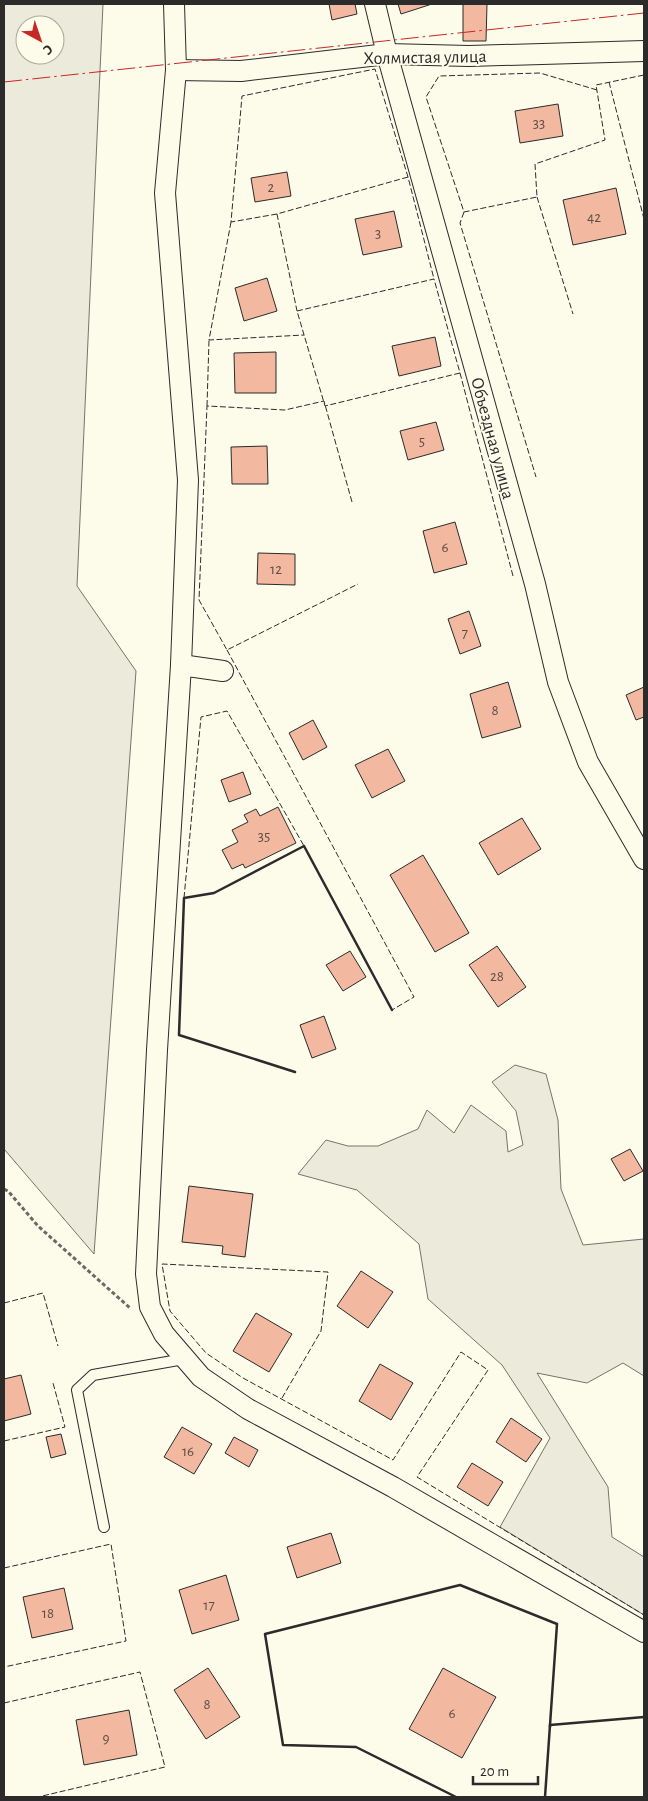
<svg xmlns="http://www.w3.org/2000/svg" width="648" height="1801" viewBox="0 0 648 1801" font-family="'Alegreya Sans',sans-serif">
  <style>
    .green { fill: #ecebdb; stroke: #74746e; fill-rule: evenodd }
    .building { fill: #f2b8a0; stroke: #2b2b2b }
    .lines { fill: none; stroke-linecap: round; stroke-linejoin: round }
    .lane-casing { stroke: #2b2b2b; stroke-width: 12 }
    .street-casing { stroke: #2b2b2b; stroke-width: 22 }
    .path { stroke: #6a6964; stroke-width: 3; stroke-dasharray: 4 2.5; stroke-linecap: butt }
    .lane { stroke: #fdfbea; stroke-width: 10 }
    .street { stroke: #fdfbea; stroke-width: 20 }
    .fence { stroke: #2b2b2b; stroke-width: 1; stroke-dasharray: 6 2.5; stroke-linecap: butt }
    .wall { stroke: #2b2b2b; stroke-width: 2.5 }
    .power { stroke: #c62828; stroke-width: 1; stroke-dasharray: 18 4 2.5 4; stroke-linecap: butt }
    .labels { text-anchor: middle; stroke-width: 4; stroke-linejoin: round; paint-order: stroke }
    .number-label { font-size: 15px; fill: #5d4e48 }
    .street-label { font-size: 18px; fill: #2b2b2b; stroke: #fdfbea }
  </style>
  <rect width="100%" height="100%" fill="#fdfbea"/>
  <g class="green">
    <path d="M4 4H103L77 586 136 671 94 1254 4 1149ZM25 25H55V55H25Z"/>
    <path d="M515 1065 546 1074 558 1120 561 1189 583 1245 644 1239V1376L623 1363 587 1383 537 1373 608 1487 612 1537 644 1557V1615L500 1527 550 1438 502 1365 428 1299 419 1244 357 1190 298 1174 326 1140 348 1146H378L418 1129 427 1110 454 1133 471 1105 506 1131 508 1152 523 1145 516 1111 492 1082Z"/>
  </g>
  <g class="building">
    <path d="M329 4H355L357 14 332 20Z"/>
    <path d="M398 4H432L401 14Z"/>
    <path d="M463 4H487L486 41H463Z"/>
    <path d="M558 104 563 136 520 143 515 111Z"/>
    <path d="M287 172 291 196 255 202 251 178Z"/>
    <path d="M616 188 626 234 573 245 563 200Z"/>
    <path d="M394 211 402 247 363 255 355 219Z"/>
    <path d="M267 278 277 311 244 321 235 288Z"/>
    <path d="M435 337 441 366 399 376 392 346Z"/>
    <path d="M276 352V393H235L234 353Z"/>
    <path d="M436 422 444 450 408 460 400 431Z"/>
    <path d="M267 446 268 484H232L231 447Z"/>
    <path d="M455 522 467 564 434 573 423 531Z"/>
    <path d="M258 553 295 554V585L257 584Z"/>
    <path d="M469 611 481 646 460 654 448 619Z"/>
    <path d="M508 682 521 727 482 738 470 694Z"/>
    <path d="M644 687V717L636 720 626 695Z"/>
    <path d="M313 720 327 747 303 760 289 733Z"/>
    <path d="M388 749 405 781 372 798 355 765Z"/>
    <path d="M243 772 251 794 229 802 221 780Z"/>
    <path d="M278 807 296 843 245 868 243 864 232 869 222 850 238 842 232 830 248 822 244 815 256 809 260 816Z"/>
    <path d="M522 818 541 849 498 875 479 843Z"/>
    <path d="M423 855 469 933 435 952 390 875Z"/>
    <path d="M497 946 526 987 498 1007 469 965Z"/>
    <path d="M350 951 366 977 343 991 326 965Z"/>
    <path d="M324 1016 336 1049 312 1058 300 1025Z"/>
    <path d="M630 1149 643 1171 624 1181 611 1159Z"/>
    <path d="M189 1186 253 1194 245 1257 222 1254 223 1246 182 1242Z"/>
    <path d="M361 1271 393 1292 368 1328 337 1306Z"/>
    <path d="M256 1313 292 1334 269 1372 233 1351Z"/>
    <path d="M380 1364 413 1383 391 1420 359 1401Z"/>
    <path d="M21 1375 31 1414 4 1421V1379Z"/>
    <path d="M511 1418 542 1439 526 1462 496 1442Z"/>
    <path d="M182 1427 212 1444 194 1474 164 1457Z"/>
    <path d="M61 1434 66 1454 51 1458 46 1437Z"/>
    <path d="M234 1437 258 1450 249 1467 225 1453Z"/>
    <path d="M472 1463 503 1482 488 1506 457 1487Z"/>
    <path d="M331 1533 341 1563 297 1578 287 1547Z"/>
    <path d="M226 1575 239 1620 192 1634 179 1590Z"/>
    <path d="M64 1588 73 1629 32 1638 23 1597Z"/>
    <path d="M208 1668 240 1717 206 1739 174 1690Z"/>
    <path d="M443 1668 496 1697 462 1758 409 1729Z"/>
    <path d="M129 1710 137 1755 84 1765 76 1720Z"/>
  </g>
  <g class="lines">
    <defs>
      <path id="lane" d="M104 1527 77 1390 93 1375 184 1359"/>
      <g id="street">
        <path d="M174 4 176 70 165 193 188 480 181 665"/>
        <path d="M375 4 387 54 535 584 558 682 588 762 644 859"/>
        <path d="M176 70 241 71 387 54 469 56 644 51"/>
        <path d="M223 671 181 665 157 1050 146 1274 150 1307 164 1334 201 1377 248 1409 393 1487 644 1632"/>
      </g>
    </defs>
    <use href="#lane" class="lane-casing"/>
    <use href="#street" class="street-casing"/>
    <path class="path" d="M4 1189 8 1191 38 1226 130 1308"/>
    <use href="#lane" class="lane"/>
    <use href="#street" class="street"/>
    <g class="fence">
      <path d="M609 82 644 219"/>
      <path d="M597 90 540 73 439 76 426 97 464 212 537 197 535 164 605 140 596 85 644 75"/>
      <path d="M408 177 277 214 231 222 242 96 375 69 408 177 434 279"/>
      <path d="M537 197 573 314"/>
      <path d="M464 212 460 223 536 477"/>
      <path d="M277 214 297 311"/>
      <path d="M231 222 209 340 304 335"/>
      <path d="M460 373 325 406 297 311 434 279 460 373 513 576"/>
      <path d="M207 406 209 340"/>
      <path d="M352 502 324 401 285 410 207 406 199 600 227 650 358 584"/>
      <path d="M227 650 414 997 392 1010"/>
      <path d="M184 898 201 717 227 711 304 846"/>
      <path d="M4 1303 43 1293 58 1346"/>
      <path d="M282 1398 321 1331 328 1272 162 1264 170 1311 206 1353 243 1378 393 1460 461 1352 488 1370 417 1477 644 1615"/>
      <path d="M4 1441 65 1427 53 1383"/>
      <path d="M4 1568 111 1544 126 1641 4 1667"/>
      <path d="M4 1703 140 1672 165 1767 38 1797"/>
    </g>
    <g class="wall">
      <path d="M295 1072 179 1035 184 898 214 893 304 846 392 1010"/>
      <path d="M550 1727V1725L644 1717"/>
      <path d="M456 1797 356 1747 283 1745 265 1634 460 1585 557 1624 545 1797"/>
    </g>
    <path class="power" d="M4 82 644 13"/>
  </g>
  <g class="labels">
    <g class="number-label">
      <text x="539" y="128">33</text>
      <text x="271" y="192">2</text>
      <text x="594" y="222">42</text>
      <text x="378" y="238">3</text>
      <text x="422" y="446">5</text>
      <text x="445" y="552">6</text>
      <text x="276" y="574">12</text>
      <text x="465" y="638">7</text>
      <text x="495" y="715">8</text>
      <text x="264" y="841">35</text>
      <text x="497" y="981">28</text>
      <text x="188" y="1456">16</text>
      <text x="209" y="1610">17</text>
      <text x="48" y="1618">18</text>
      <text x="207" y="1709">8</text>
      <text x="452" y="1718">6</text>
      <text x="106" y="1743">9</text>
    </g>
    <g class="street-label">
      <text transform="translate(425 57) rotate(-1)" y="6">Холмистая улица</text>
      <text transform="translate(493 438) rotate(75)" y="6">Объездная улица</text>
    </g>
  </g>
  <rect width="648" height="1801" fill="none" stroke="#2b2b2b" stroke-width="10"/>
  <g transform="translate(40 40) rotate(140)"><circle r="24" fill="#fdfbea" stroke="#a9a89e"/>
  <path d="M0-4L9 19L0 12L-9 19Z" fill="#c62828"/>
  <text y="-8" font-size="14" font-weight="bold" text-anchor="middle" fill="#2b2b2b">С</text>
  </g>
  <path d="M473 1776v8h65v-8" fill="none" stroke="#2b2b2b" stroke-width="2.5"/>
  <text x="480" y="1776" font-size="15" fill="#2b2b2b" stroke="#fdfbea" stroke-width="4" paint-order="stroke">20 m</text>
</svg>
